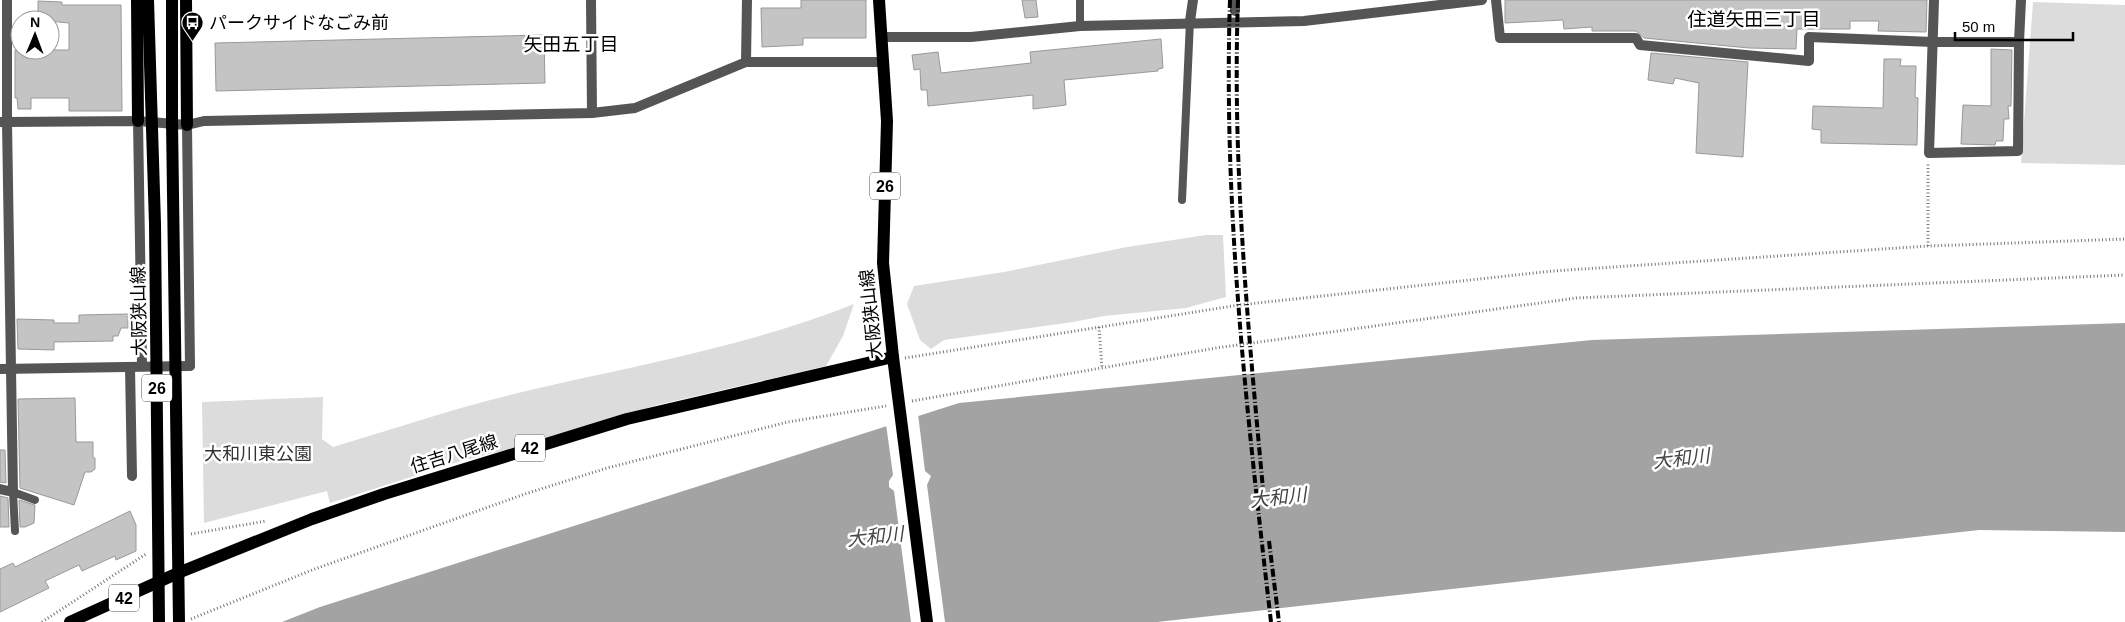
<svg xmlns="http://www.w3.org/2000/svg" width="2125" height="622" viewBox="0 0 2125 622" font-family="Arial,'Noto Sans JP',sans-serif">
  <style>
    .green { fill: #dcdcdc }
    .water { fill: #a3a3a3 }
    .pier { fill: #fff }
    .building { fill: #c4c4c4; stroke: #999 }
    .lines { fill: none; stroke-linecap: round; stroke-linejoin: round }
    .path { stroke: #777; stroke-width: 3; stroke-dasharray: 1 2.5; stroke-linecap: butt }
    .service { stroke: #555; stroke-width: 8 }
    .pedestrian { stroke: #555; stroke-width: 10 }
    .minor { stroke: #555; stroke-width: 10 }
    .tertiary { stroke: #555; stroke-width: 10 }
    .primary { stroke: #000; stroke-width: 12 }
    .rail { stroke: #000; stroke-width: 4; stroke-dasharray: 8 2.5 1 2.5; stroke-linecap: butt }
    .labels { text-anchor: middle; stroke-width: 5; stroke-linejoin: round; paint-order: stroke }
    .shield { fill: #fff; stroke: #4c4c4c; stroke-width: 1 }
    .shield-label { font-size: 16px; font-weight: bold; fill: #000 }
    .poi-label { font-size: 18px; fill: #000; stroke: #fff; text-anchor: start }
    .street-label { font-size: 18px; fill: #000; stroke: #fff }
    .park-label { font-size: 18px; fill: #333; stroke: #fff }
    .neighbourhood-label { font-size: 19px; fill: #000; stroke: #fff }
    .water-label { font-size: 19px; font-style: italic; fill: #444; stroke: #fff }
  </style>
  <rect width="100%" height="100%" fill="#fff"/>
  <g class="green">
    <path d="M2033 2 2125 5V165L2021 163Z"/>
    <path d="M1206 235H1223L1226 297 1186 308 1104 316 1073 322 944 340 931 349 920 340 907 304 914 286 1004 272 1127 247Z"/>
    <path d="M854 304 843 336 826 366 657 405 510 449 461 461 330 503 327 491 204 523 202 402 323 397 322 439 333 447C396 428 458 407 522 392 633 366 747 347 854 304Z"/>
  </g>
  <path class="water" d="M2125 323V532L1979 530 1157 622H282L320 607 959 403 1592 340Z"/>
  <path class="pier" d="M918 414 925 471 931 476 927 485 945 622H911L894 491 889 487V481L893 475 886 424Z"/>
  <g class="building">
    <path d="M801 0H866V38H803V45L762 47 761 8H801Z"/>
    <path d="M1022 0H1036L1038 17 1025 18Z"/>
    <path d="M1505 0H1927L1926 32 1878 31 1879 21H1850V29H1797L1796 49 1749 48 1644 38 1636 31H1592V27L1564 29 1563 20 1505 23Z"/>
    <path d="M38 1 62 2V5H121L122 111H69V98H31V109H18L17 98H15V50H69V23L38 20Z"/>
    <path d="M544 35 545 83 216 91 215 43Z"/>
    <path d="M1161 39 1163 68 1158 69V71L1064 80 1066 105 1033 109V95L928 106 927 90H921L920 69 914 70 912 55 938 52 941 73 1031 63 1030 52Z"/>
    <path d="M1991 49 2012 50 2011 106H2008L2009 119H2004L2003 141H1996L1995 145 1961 144 1963 105 1991 106Z"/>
    <path d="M1651 53 1748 62 1743 157 1696 153 1699 83 1675 78 1673 84 1648 80Z"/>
    <path d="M1884 59H1901L1900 66H1916L1915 97 1918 98 1917 145 1821 143V130L1812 129 1813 106 1883 108Z"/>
    <path d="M128 314V328H121L118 336H113V341L54 342V350L18 349 17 319 54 320V323H79V315Z"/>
    <path d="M75 398 76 442H93V458H95V469L91 472H85L74 505 20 488 18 399Z"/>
    <path d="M0 450H5L6 483 0 482Z"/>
    <path d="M0 496 8 498 9 527H0Z"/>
    <path d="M19 500 35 505 34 523 25 527H20Z"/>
    <path d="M130 511 136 525V551L116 560 115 556 82 571 79 565 45 581 49 588 0 612V569L13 563 15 567Z"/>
  </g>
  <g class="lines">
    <g class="path">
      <path d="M1928 246V163"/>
      <path d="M1099 327 1102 368"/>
      <path d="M905 358 1239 305 1553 271 1928 246 2125 239"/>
      <path d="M912 401 1216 348 1576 298 2125 275"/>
      <path d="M191 534 266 521"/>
      <path d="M191 619 312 570 525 494 607 468 788 422 886 406"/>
      <path d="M42 622 146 554"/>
    </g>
    <g class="service">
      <path d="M1080 26V0"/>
      <path d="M1182 200 1190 21"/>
      <path d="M15 531 13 492 35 500"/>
    </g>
    <path class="pedestrian" d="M1235 11V0"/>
    <g class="minor">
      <path d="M591 0 592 113"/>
      <path d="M1496 0 1500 38H1636L1640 45 1809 61V37L1933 42H2019L2021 0"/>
      <path d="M1934 0 1929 153 2018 151 2019 42"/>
      <path d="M1190 21 1193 0"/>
      <path d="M882 37H971L1080 26 1304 21 1482 0"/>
      <path d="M746 62H883"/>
      <path d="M138 121 142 366"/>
      <path d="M0 122H7V0"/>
      <path d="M187 125 190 366"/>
      <path d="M130 367 132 476"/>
      <path d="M0 489 13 492 7 122 138 121 187 125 204 121 592 113 635 108 746 62 747 0"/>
    </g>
    <path class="tertiary" d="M0 369 190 366"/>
    <g class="primary">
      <path d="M137 0 138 121"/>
      <path d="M148 0 155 224 159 622"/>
      <path d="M172 0V122L179 622"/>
      <path d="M186 0 187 125"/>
      <path d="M879 0 887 121 883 263 893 357 927 622"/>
      <path d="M70 622 178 573 312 519 384 494 627 419 893 357"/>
    </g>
    <g class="rail">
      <path d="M1230 0C1223 208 1247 415 1271 622"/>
      <path d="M1238 0C1232 163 1248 327 1263 489"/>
      <path d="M1269 541 1279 622"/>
    </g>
  </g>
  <defs>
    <symbol id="bus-pin" viewBox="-11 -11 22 30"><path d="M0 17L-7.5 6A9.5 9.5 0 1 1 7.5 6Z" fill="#000" stroke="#fff"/><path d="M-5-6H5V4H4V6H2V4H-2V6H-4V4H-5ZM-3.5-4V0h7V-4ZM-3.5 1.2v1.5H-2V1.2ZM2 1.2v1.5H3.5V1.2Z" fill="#fff"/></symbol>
  </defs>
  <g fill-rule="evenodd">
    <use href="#bus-pin" x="180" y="10" width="25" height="34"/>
  </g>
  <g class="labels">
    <g class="shield">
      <rect x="870" y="172.5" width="30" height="27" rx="4"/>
      <rect x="142" y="374.5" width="30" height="27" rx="4"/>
      <rect x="515" y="434.5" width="30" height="27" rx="4"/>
      <rect x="109" y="584.5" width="30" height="27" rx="4"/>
    </g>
    <g class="shield-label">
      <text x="885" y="192">26</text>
      <text x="157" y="394">26</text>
      <text x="530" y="454">42</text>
      <text x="124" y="604">42</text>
    </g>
    <g class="poi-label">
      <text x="209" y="29">パークサイドなごみ前</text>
    </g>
    <g class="street-label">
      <text transform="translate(139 311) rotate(-91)" y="6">大阪狭山線</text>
      <text transform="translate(871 314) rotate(-96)" y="6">大阪狭山線</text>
      <text transform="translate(454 454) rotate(-17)" y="6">住吉八尾線</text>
    </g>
    <g class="park-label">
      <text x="258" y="460">大和川東公園</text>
    </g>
    <g class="neighbourhood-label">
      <text x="1754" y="26">住道矢田三丁目</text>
      <text x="571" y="51">矢田五丁目</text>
    </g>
    <g class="water-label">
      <text transform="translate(1681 458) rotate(-6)" y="7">大和川</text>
      <text transform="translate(1278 497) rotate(-6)" y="7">大和川</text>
      <text transform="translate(875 536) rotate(-6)" y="7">大和川</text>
    </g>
  </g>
  <g transform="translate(35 35) rotate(1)"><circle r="24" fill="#ffffff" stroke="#999999"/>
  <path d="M0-4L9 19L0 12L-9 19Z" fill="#000000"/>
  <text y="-8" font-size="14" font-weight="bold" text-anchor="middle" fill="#000000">N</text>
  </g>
  <path d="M1955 32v8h118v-8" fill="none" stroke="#000000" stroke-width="2.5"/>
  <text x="1962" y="32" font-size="15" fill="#000000" stroke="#ffffff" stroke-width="4" paint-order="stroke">50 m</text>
</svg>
